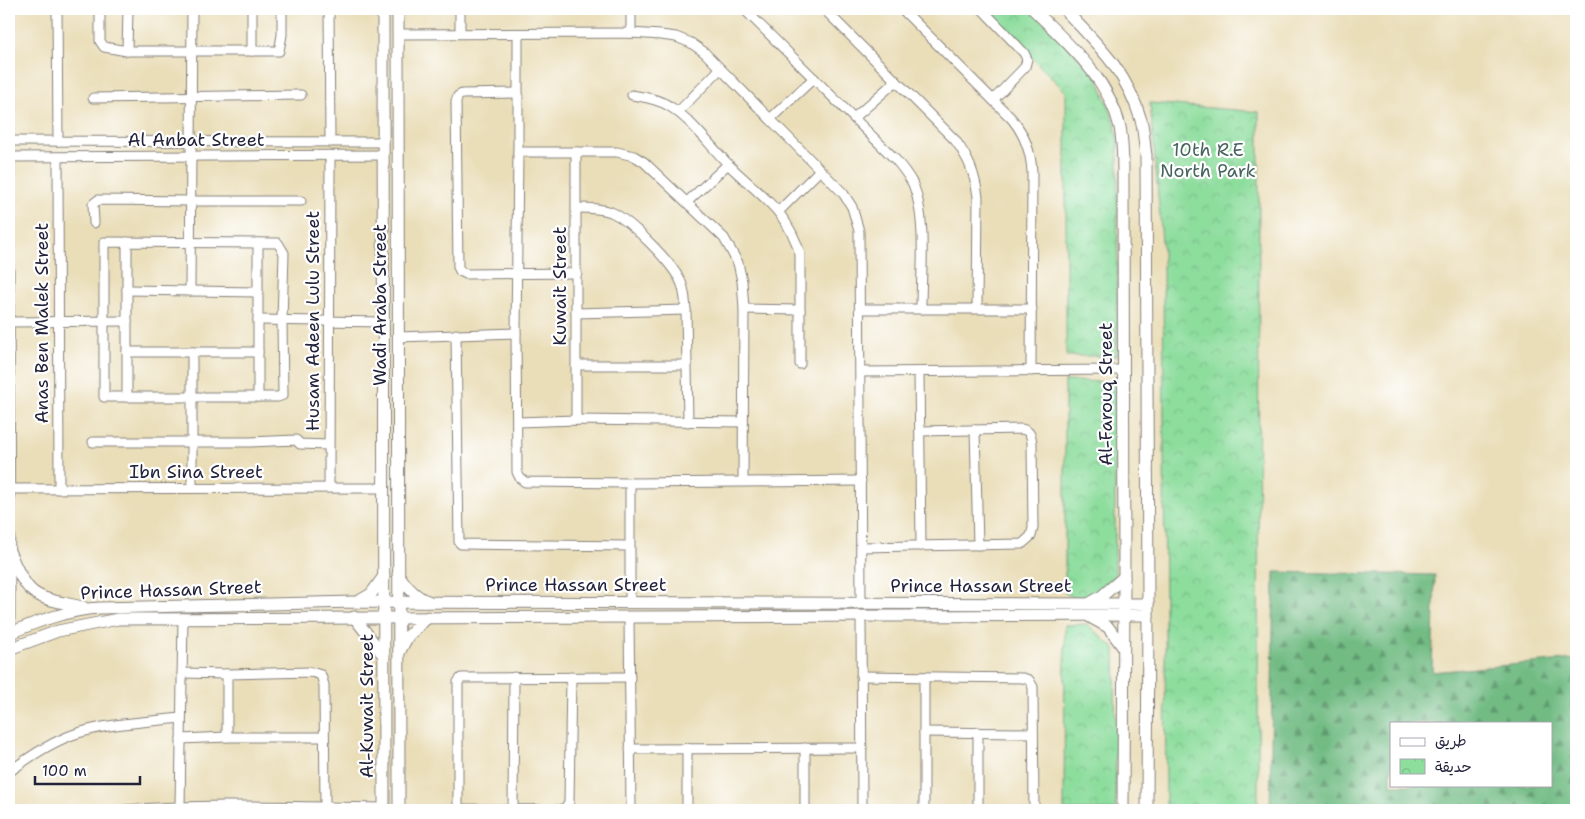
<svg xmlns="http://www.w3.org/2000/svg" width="1585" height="819" viewBox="0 0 1585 819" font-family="'Shantell Sans','Playpen Sans Arabic',sans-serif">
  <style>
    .forest { fill: url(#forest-firs); stroke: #4a6f60; fill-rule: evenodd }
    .park { fill: url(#park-crowns); stroke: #58806c }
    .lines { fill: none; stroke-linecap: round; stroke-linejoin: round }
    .minor-casing { stroke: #86807a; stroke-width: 11 }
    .major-casing { stroke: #86807a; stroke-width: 13 }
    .minor { stroke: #fff; stroke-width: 9 }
    .major { stroke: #fff; stroke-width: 11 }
    .labels { text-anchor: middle; stroke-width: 4.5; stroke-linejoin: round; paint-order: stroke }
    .street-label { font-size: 18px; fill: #22223b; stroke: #fff }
    .park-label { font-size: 18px; fill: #47635d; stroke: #fff }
  </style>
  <defs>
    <pattern id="forest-firs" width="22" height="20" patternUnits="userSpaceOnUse" patternTransform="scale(1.25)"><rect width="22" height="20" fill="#72bc84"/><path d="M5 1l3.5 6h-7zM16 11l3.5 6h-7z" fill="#5d986d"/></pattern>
    <pattern id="park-crowns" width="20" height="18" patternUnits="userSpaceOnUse" patternTransform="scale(1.25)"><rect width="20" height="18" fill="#8ddd9d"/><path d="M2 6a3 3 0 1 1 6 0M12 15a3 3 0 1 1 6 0" fill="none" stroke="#79bd88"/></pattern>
  </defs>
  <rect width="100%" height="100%" fill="#fff"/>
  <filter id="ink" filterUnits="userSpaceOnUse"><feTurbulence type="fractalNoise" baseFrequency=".02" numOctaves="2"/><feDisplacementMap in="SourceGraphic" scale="10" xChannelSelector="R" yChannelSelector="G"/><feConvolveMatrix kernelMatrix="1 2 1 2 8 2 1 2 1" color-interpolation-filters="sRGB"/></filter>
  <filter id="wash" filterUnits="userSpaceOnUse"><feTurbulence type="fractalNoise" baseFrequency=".0096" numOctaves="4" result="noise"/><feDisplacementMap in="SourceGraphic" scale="20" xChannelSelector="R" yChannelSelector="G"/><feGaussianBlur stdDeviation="1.12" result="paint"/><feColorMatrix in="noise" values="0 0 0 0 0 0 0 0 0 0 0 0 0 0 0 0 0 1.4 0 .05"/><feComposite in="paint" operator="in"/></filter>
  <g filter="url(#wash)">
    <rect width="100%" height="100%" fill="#eadeb9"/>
    <path class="forest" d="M1274 572 1435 575 1432 672 1576 659V810H1270ZM1391 723H1551V785H1391Z"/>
    <g class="park">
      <path d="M983 9H1031L1098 78 1115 123 1118 143 1117 356H1066V92Z"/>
      <path d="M1150 103 1259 112 1258 810H1166L1163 252Z"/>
      <path d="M1065 381 1115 382V575L1089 604 1065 593Z"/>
      <path d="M1087 624 1115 649 1116 810H1064L1065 625Z"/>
    </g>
  </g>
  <g filter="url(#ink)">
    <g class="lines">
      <defs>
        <g id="minor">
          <path d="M57 9 58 141"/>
          <path d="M100 9V41L104 47 127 51H279L282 35V9"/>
          <path d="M252 9V51"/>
          <path d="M329 9 330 142"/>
          <path d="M631 9V33"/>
          <path d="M744 9 895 159C902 167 908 175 913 184 927 218 921 272 921 309"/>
          <path d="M824 9 955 140C969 159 975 174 978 197L977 308"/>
          <path d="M902 9 1012 119C1025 135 1031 151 1032 172L1031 371"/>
          <path d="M982 9 1024 53 1027 59 1025 67 993 100"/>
          <path d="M460 33V9"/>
          <path d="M398 34 631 33 661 35 676 37 691 43 704 52 843 193 852 207 859 231 861 603"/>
          <path d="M518 34V152L516 333 517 472 520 478 525 482 630 483 861 481"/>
          <path d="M127 51 128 9"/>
          <path d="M518 93 462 94 458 96 456 101 458 267 460 271 466 274 577 273"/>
          <path d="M632 95C644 97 658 99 669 106 690 118 711 147 729 165 745 181 765 196 779 213 789 226 796 239 800 254V364"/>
          <path d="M93 98 301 95"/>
          <path d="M678 112 720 69"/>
          <path d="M854 118 896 81"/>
          <path d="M770 119 814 78"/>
          <path d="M9 141 383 142"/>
          <path d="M518 152H617L634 156 644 162 724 238 738 263 742 281 744 309 743 481"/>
          <path d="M576 152V420"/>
          <path d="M9 157 383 155"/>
          <path d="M58 157 59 489"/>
          <path d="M687 202 728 164"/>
          <path d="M577 208C588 208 600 208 611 212 630 220 670 261 680 280 685 289 685 300 686 310L688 422"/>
          <path d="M778 212 820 170"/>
          <path d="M94 223 93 204 98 200 191 201H301"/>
          <path d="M104 242 278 243 284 253 282 321 283 395 278 397H104Z"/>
          <path d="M127 242V397"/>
          <path d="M258 243V397"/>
          <path d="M9 270 10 633 9 637"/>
          <path d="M127 290 258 292"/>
          <path d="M190 291 192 9"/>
          <path d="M744 309 800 310"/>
          <path d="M861 309H1032"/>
          <path d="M576 313 686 310"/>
          <path d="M258 320 383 322"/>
          <path d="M9 322 127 321"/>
          <path d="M456 334 459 542 461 544 629 546"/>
          <path d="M398 337 516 333"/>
          <path d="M127 352H258"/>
          <path d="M577 365H687"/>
          <path d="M861 372 1123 370"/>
          <path d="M919 372 921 546"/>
          <path d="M518 422 576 420 743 422"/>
          <path d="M975 430 978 545"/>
          <path d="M93 442H250L296 440 300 444 328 445"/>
          <path d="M630 483V602"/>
          <path d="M329 487 330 156"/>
          <path d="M192 488V352"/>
          <path d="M9 489 384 488"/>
          <path d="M861 547 1022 544 1031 536 1033 528 1032 443C1031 435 1030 431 1022 429L920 431"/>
          <path d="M861 616 862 810"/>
          <path d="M629 617 631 810"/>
          <path d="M182 673 227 674 311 672 321 675 324 685 325 807"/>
          <path d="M227 674V737H324"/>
          <path d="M861 676 1023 678 1029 680 1033 687 1034 810"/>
          <path d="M924 677V810"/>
          <path d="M924 732 1033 733"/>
          <path d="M978 732V810"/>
          <path d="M181 739 227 737"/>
          <path d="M687 748V810"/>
          <path d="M805 748V810"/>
          <path d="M630 749 862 748"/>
          <path d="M9 772C29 757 51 742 75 734 109 723 145 722 181 718"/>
          <path d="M180 807 183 618"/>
          <path d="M458 809 561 810 566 807 569 802 571 677"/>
          <path d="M513 809 514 677"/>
          <path d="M124 810C211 803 298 807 384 808"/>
          <path d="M458 810V682L461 678 630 677"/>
        </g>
        <g id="major">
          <path d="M383 9 384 810"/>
          <path d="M398 9 399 810"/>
          <path d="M1033 9C1068 44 1108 77 1120 127 1123 144 1123 160 1123 177L1124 577 1123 810"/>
          <path d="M1064 9C1098 45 1126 70 1141 120 1144 131 1144 143 1146 155L1148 604 1147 810"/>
          <path d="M10 553C29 600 36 597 83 607"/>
          <path d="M398 574C406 586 415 597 428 601"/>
          <path d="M359 601 371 594 384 576"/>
          <path d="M1090 603 1102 596 1124 577"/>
          <path d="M354 617 384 656"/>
          <path d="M1090 617 1108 627 1123 647"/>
          <path d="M9 634C34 622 72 609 100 608L355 602 1148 604"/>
          <path d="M9 649 58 631 118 619 1148 615"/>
          <path d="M400 651 408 636 428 617"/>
        </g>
      </defs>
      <use href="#minor" class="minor-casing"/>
      <use href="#major" class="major-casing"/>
      <use href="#minor" class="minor"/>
      <use href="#major" class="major"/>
    </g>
  </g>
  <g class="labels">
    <g class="street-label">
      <text x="196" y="146">Al Anbat Street</text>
      <text transform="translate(560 286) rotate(-90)" y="6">Kuwait Street</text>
      <text transform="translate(380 305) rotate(-90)" y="6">Wadi Araba Street</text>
      <text transform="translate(313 321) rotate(-90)" y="6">Husam Adeen Lulu Street</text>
      <text transform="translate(42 323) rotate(-90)" y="6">Anas Ben Malek Street</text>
      <text transform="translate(1106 394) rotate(-90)" y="6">Al-Farouq Street</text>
      <text x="196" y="478">Ibn Sina Street</text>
      <text x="576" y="591">Prince Hassan Street</text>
      <text x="981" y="592">Prince Hassan Street</text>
      <text transform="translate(171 590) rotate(-2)" y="6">Prince Hassan Street</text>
      <text transform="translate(367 706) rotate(-90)" y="6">Al-Kuwait Street</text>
    </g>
    <g class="park-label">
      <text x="1208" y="156">10th R.E<tspan x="1208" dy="21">North Park</tspan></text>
    </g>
  </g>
  <rect width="1585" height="819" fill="none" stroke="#fff" stroke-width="30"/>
  <rect x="1390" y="722" width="162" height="65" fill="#ffffff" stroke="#a7a7b1"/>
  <rect x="1400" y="738" width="25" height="8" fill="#ffffff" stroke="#a7a7b1"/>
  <text x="1435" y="746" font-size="15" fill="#22223b">طريق</text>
  <rect x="1400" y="759" width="25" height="15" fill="url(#park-crowns)" stroke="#a7a7b1"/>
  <text x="1435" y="772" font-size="15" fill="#22223b">حديقة</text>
  <path d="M35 776v8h105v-8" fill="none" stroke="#22223b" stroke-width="2.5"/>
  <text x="42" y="776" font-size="15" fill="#22223b" stroke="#ffffff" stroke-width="4" paint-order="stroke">100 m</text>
</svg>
